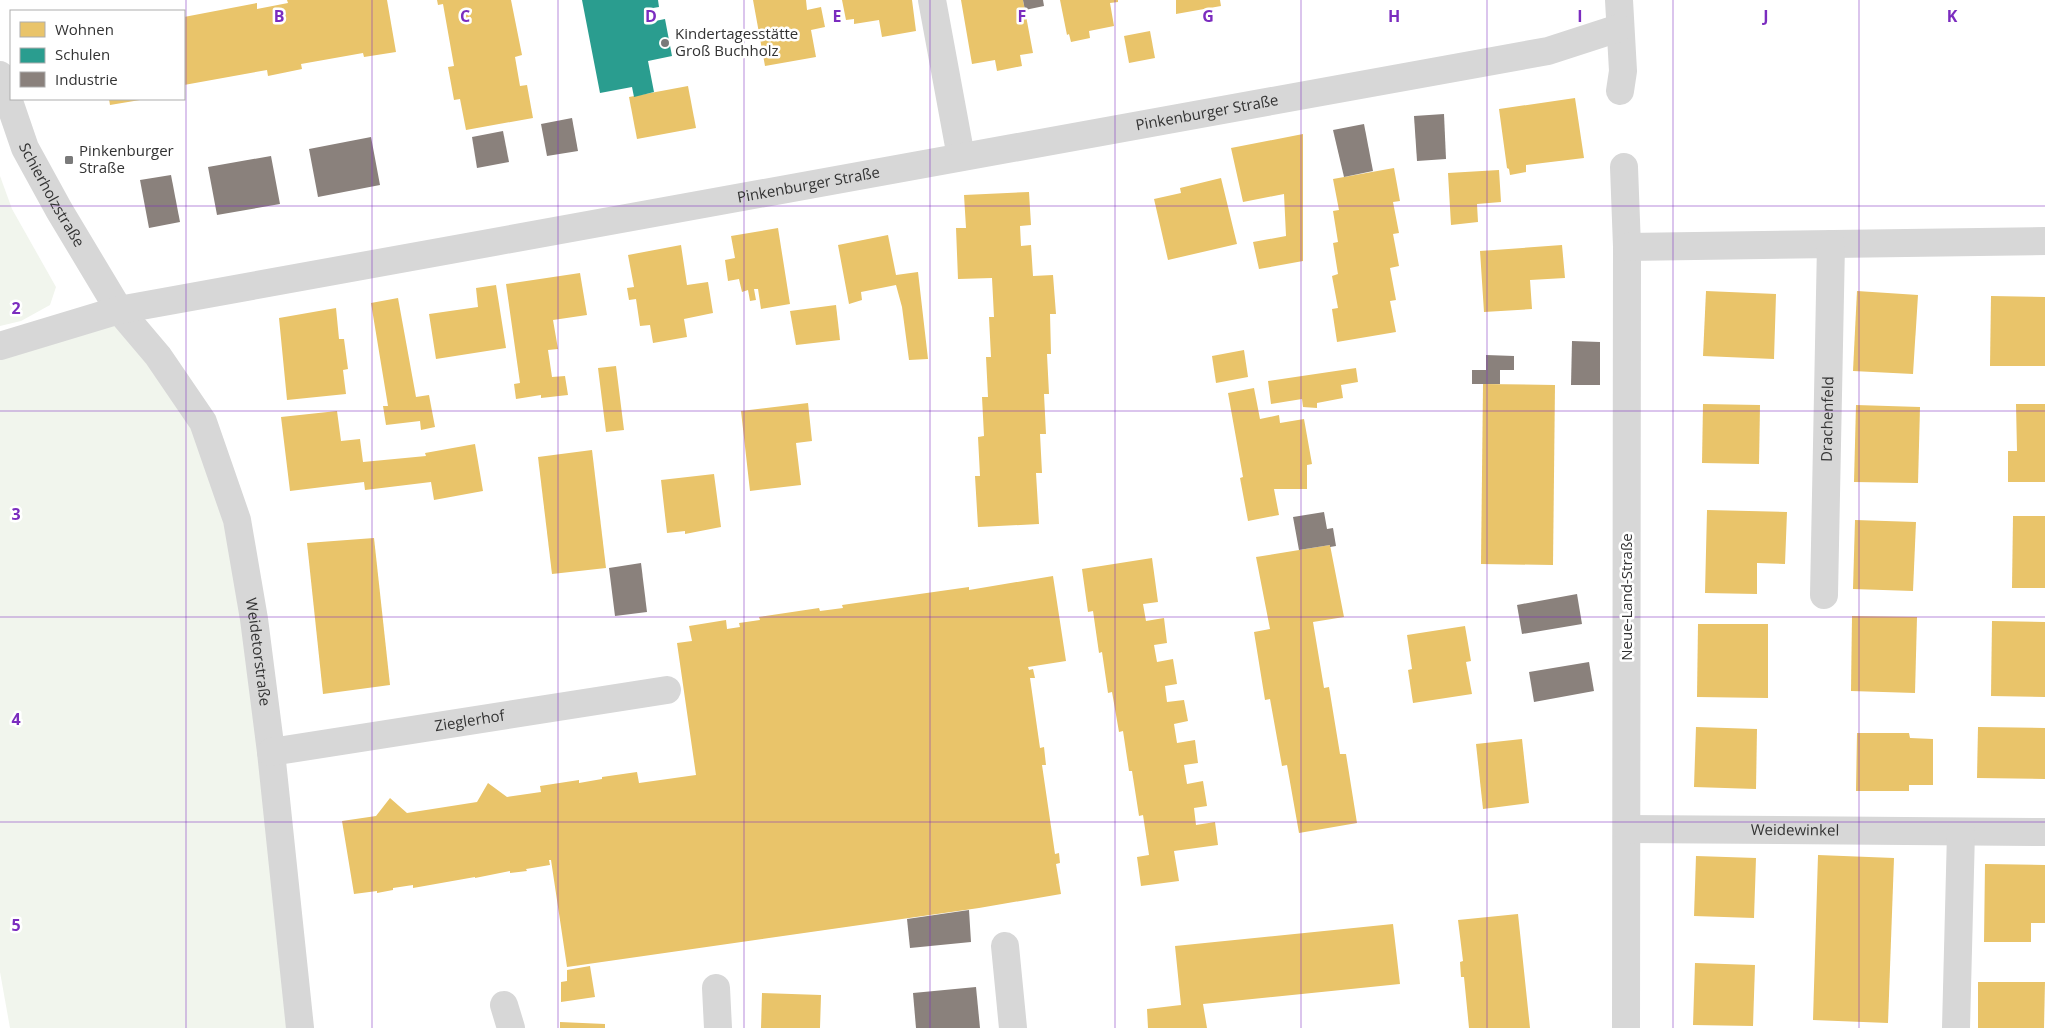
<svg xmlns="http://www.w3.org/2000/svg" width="2045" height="1028" viewBox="0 0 2045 1028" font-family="'Open Sans',sans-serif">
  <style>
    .green { fill: #f1f5ed }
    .homes { fill: #e9c46a }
    .schools { fill: #2a9d8f }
    .industry { fill: #8a817c }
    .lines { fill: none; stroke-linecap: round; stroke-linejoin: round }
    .minor { stroke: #d7d7d7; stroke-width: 28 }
    .grid { fill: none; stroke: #7b2cbf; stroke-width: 1; stroke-opacity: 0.55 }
    .poi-dot { fill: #7a7a7a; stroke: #fff; stroke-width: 2 }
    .labels { text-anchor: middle; stroke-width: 5; stroke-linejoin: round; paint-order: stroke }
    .poi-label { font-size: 15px; fill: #333; stroke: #fff; text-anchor: start }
    .street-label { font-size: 15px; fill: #333; stroke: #fff }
    .grid-label { font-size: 16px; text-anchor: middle; font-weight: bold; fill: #7b2cbf; stroke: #fff; stroke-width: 5; stroke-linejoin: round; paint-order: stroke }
  </style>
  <rect width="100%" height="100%" fill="#fff"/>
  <g class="green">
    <path d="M0 176 12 209 56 287 50 305 21 321 0 326Z"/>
    <path d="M119 310 158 356 237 520 300 1028H10L0 972V346Z"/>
  </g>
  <g class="homes">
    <path d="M287 0H387L396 52 364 57 363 53 301 64 302 69 268 76 267 70 184 85V17L257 3V9L288 3Z"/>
    <path d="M437 0H511L522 55 515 57 520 86 527 85 533 118 466 130 460 99 454 100 448 67 454 66 443 4 438 5Z"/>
    <path d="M753 0H806L807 10 821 7 825 27 811 30 816 57 765 66Z"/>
    <path d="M842 0H912L916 31 882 37 879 20 854 24V19L846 20Z"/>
    <path d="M961 0H1023L1033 53 1020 55 1022 66 997 71 995 60 972 64Z"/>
    <path d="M1060 0H1118V2L1110 3 1114 26 1089 31 1090 38 1071 42 1069 34 1067 35Z"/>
    <path d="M1176 0H1220L1221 6 1176 14Z"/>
    <path d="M1150 31 1155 58 1129 63 1124 36Z"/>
    <path d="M688 86 696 128 637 139 629 97Z"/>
    <path d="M1575 98 1584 158 1526 165V172L1510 175 1509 169 1507 168 1499 109Z"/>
    <path d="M109 99H140V100L110 105Z"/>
    <path d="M1303 134V261L1259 269 1253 242 1286 236 1284 194 1243 202 1231 148Z"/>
    <path d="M1394 168 1400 201 1393 202 1399 233 1393 234 1399 266 1390 268 1396 300 1390 301 1396 332 1337 342 1332 309 1338 308 1332 276 1338 274 1333 243 1338 242 1333 211 1339 210 1333 179Z"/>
    <path d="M1499 170 1501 202 1477 204 1478 222 1451 225 1448 173Z"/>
    <path d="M1221 178 1237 244 1168 260 1154 199 1181 193 1180 188Z"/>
    <path d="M1029 192 1031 225 1020 226 1021 246 1031 245 1033 276 1053 275 1056 314H1050L1051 354H1047L1049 394H1044L1046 434H1040L1042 473H1036L1039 524 978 527 975 476H980L978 437 984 436 982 397H988L986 357H991L989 317H994L992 278 958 279 956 228H966L964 195Z"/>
    <path d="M778 228 790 304 761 309 758 289H754L756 300 750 301 748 290 742 292 739 279 728 281 725 260 735 258 731 236Z"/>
    <path d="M888 235 896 275 918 272 928 359 909 360 902 307 896 285 861 292 862 300 849 304 838 245Z"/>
    <path d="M681 245 687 285 708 282 713 313 684 319 687 337 653 343 650 325 640 326 636 299 629 300 627 288 634 287 628 255Z"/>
    <path d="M1562 245 1565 278 1530 280 1532 309 1484 312 1480 251Z"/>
    <path d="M580 273 587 315 553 320 558 349 548 350 552 377 565 376 568 395 541 398V395L516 399 514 384 520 383 506 284Z"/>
    <path d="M496 285 506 348 436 359 429 314 478 307 476 288Z"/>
    <path d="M1706 291 1776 294 1774 359 1703 356Z"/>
    <path d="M1857 291 1918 295 1913 374 1853 371Z"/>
    <path d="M1991 296 2045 297V366H1990Z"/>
    <path d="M398 298 416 397 429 395 435 427 421 430 420 421 386 425 383 406H388L371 303Z"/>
    <path d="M836 305 840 340 796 345 790 311Z"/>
    <path d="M336 308 339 339H344L348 369 343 370 346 394 287 400 279 318Z"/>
    <path d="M1244 350 1248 377 1216 383 1212 356Z"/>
    <path d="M616 366 624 430 606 432 598 368Z"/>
    <path d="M1356 368 1358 382 1341 385 1343 398 1317 403V408L1303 407 1302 399 1271 404 1268 381Z"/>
    <path d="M1483 384 1555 385 1553 565 1481 564Z"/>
    <path d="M1254 388 1260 419 1279 415 1280 423 1304 419 1312 464 1307 465V489H1274L1279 515 1248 521 1240 478 1243 477 1228 393Z"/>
    <path d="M808 403 812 441 796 443 801 485 750 491 741 411Z"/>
    <path d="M1703 404 1760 405 1759 464 1702 463Z"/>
    <path d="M2016 404H2045V482H2008V451H2017Z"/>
    <path d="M1856 405 1920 407 1918 483 1854 482Z"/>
    <path d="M337 411 341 441 360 439 363 462 426 456 425 453 475 444 483 491 434 500 431 482 365 490 364 482 290 491 281 417Z"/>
    <path d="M592 450 606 568 552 574 538 457Z"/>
    <path d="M714 474 721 527 685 534V531L667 533 661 480Z"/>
    <path d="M1707 510 1787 512 1785 564 1757 563V594L1705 593Z"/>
    <path d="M2013 516H2045V588H2012Z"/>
    <path d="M1855 520 1916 522 1913 591 1853 589Z"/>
    <path d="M374 538 390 685 323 694 307 543Z"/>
    <path d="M1330 545 1344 617 1313 622 1324 688 1329 687 1340 754H1346L1357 823 1299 833 1287 765 1282 766 1270 699 1265 700 1254 632 1270 629 1256 557Z"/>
    <path d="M1152 558 1158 602 1143 604 1146 621 1164 618 1167 643 1154 645 1157 662 1173 659 1177 684 1165 686 1167 702 1184 700 1188 721 1174 724 1177 743 1195 740 1198 763 1184 765 1187 784 1203 781 1207 806 1194 808 1196 825 1215 822 1218 845 1174 851 1179 881 1141 886 1137 857 1149 855 1143 815 1139 816 1132 771H1129L1123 731 1119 732 1112 692 1108 693 1102 652 1099 653 1093 611 1088 612 1082 569Z"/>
    <path d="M1053 576 1066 661 1028 667 1029 670 1033 669 1035 678H1030L1040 748 1044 747 1046 765H1042L1055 854 1059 853 1060 863 1056 864 1061 894 979 908 567 967 551 860H549L550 865 526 869 527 871 510 873V871L475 878V877L413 888V885L393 888V890L377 893V891L354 894 342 821 376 816 390 798 407 813 477 802 488 783 507 797 541 792 540 786 579 780V783L602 779V777L637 772 639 783 696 775 677 643 692 641 689 626 726 620 727 629 740 627 739 623 760 620 759 617 819 608 820 611 843 608 842 605 969 587V590Z"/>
    <path d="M1852 616 1917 617 1915 693 1851 691Z"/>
    <path d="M1992 621 2045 622V697L1991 696Z"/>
    <path d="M1698 624H1768V698L1697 697Z"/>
    <path d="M1465 626 1471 661 1466 662 1472 694 1413 703 1408 670 1412 669 1407 635Z"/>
    <path d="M1696 727 1757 729 1756 789 1694 787Z"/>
    <path d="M1978 727 2045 728V779L1977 778Z"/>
    <path d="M1857 733H1909L1910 738 1933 739V785H1909V791H1856Z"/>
    <path d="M1522 739 1529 803 1483 809 1476 744Z"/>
    <path d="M1818 855 1894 858 1888 1023 1813 1020Z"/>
    <path d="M1696 856 1756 858 1754 918 1694 916Z"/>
    <path d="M1985 864 2045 865V923H2031V942H1984Z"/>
    <path d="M1518 914 1530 1028H1469L1464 977H1461L1460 962 1463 961 1458 920Z"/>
    <path d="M1393 924 1400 984 1203 1004 1207 1028H1148L1147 1009 1181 1005 1175 946Z"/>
    <path d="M1695 963 1755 965 1753 1026 1693 1025Z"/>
    <path d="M590 966 595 997 561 1002V982L567 981V970Z"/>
    <path d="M1978 982H2045L2044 1028H1978Z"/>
    <path d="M762 993 821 995 820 1028H761Z"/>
    <path d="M560 1022 605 1024V1028H560Z"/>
  </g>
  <path class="schools" d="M582 0H658L659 7 653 8 655 21 665 19 672 56 648 61 654 92 634 97 632 87 600 93Z"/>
  <g class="industry">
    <path d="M1023 0H1043L1044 6 1025 10Z"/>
    <path d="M1444 114 1446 159 1417 161 1414 116Z"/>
    <path d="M572 118 578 151 547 156 541 124Z"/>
    <path d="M1364 124 1373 171 1344 177 1333 130Z"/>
    <path d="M503 131 509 162 477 168 472 137Z"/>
    <path d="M371 137 380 185 318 197 309 149Z"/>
    <path d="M271 156 280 204 217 215 208 167Z"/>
    <path d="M171 175 180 222 149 228 140 180Z"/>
    <path d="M1572 341 1600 342V385H1571Z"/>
    <path d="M1486 355 1514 356V370H1500V384H1472V370H1486Z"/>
    <path d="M1324 512 1327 529 1333 528 1336 546 1330 547V545L1299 550 1293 517Z"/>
    <path d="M641 563 647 612 615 616 609 568Z"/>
    <path d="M1577 594 1582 624 1522 634 1517 605Z"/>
    <path d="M1589 662 1594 691 1534 702 1529 672Z"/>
    <path d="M969 910 971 942 910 948 907 919Z"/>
    <path d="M976 987 980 1028H916L913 993Z"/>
  </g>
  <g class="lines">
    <g class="minor">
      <path d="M932 0 961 157"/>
      <path d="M1619 0 1623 71 1620 91"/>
      <path id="s1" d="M0 75 25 148 59 210 119 310 158 356 203 422 237 520 254 619 271 752 300 1028"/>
      <path d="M1624 167 1627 247 1626 1028"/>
      <path d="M1627 247 2045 241"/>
      <path id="s2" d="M0 346 119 310 1548 51 1619 28"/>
      <path id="s3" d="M1824 595 1831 244"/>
      <path id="s4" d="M271 752 667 690"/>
      <path id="s5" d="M1627 829 2045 832"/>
      <path d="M1005 946 1013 1028"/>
      <path d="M716 988 718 1028"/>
      <path d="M504 1005 511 1028"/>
      <path d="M1956 1028 1961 832"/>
    </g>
  </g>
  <path class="grid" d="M186 0V1028M372 0V1028M558 0V1028M744 0V1028M930 0V1028M1115 0V1028M1301 0V1028M1487 0V1028M1673 0V1028M1859 0V1028M0 206H2045M0 411H2045M0 617H2045M0 822H2045"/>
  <g class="poi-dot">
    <circle cx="665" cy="43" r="5"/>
    <rect x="64" y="155" width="10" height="10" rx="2.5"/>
  </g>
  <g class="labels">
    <g class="poi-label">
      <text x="675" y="39">Kindertagesstätte<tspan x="675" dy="17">Groß Buchholz</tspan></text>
      <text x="79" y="156">Pinkenburger<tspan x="79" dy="17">Straße</tspan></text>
    </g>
    <g class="street-label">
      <text dy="5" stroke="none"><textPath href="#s2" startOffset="1230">Pinkenburger Straße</textPath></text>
      <text dy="5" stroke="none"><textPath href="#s2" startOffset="825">Pinkenburger Straße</textPath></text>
      <text dy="5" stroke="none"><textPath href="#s1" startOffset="131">Schierholzstraße</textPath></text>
      <text dy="5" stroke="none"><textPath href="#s3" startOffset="176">Drachenfeld</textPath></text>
      <text transform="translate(1627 597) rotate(-90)" y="5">Neue-Land-Straße</text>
      <text dy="5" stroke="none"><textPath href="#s1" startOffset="642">Weidetorstraße</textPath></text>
      <text dy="5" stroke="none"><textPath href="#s4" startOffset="201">Zieglerhof</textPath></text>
      <text dy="5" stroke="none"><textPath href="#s5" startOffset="168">Weidewinkel</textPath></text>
    </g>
  </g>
  <g class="grid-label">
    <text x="279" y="22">B</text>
    <text x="465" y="22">C</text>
    <text x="651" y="22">D</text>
    <text x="837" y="22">E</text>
    <text x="1022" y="22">F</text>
    <text x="1208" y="22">G</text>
    <text x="1394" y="22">H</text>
    <text x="1580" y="22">I</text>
    <text x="1766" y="22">J</text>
    <text x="1952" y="22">K</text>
    <text x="16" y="314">2</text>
    <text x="16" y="520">3</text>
    <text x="16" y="725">4</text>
    <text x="16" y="931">5</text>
  </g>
  <rect x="10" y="10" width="175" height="90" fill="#ffffff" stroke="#adadad"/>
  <rect x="20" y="22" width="25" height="15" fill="#e9c46a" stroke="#adadad"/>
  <text x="55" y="35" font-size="15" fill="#333333">Wohnen</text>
  <rect x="20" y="48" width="25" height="15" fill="#2a9d8f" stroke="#adadad"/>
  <text x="55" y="60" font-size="15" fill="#333333">Schulen</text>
  <rect x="20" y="72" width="25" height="15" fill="#8a817c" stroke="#adadad"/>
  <text x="55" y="85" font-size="15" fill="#333333">Industrie</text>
</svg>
